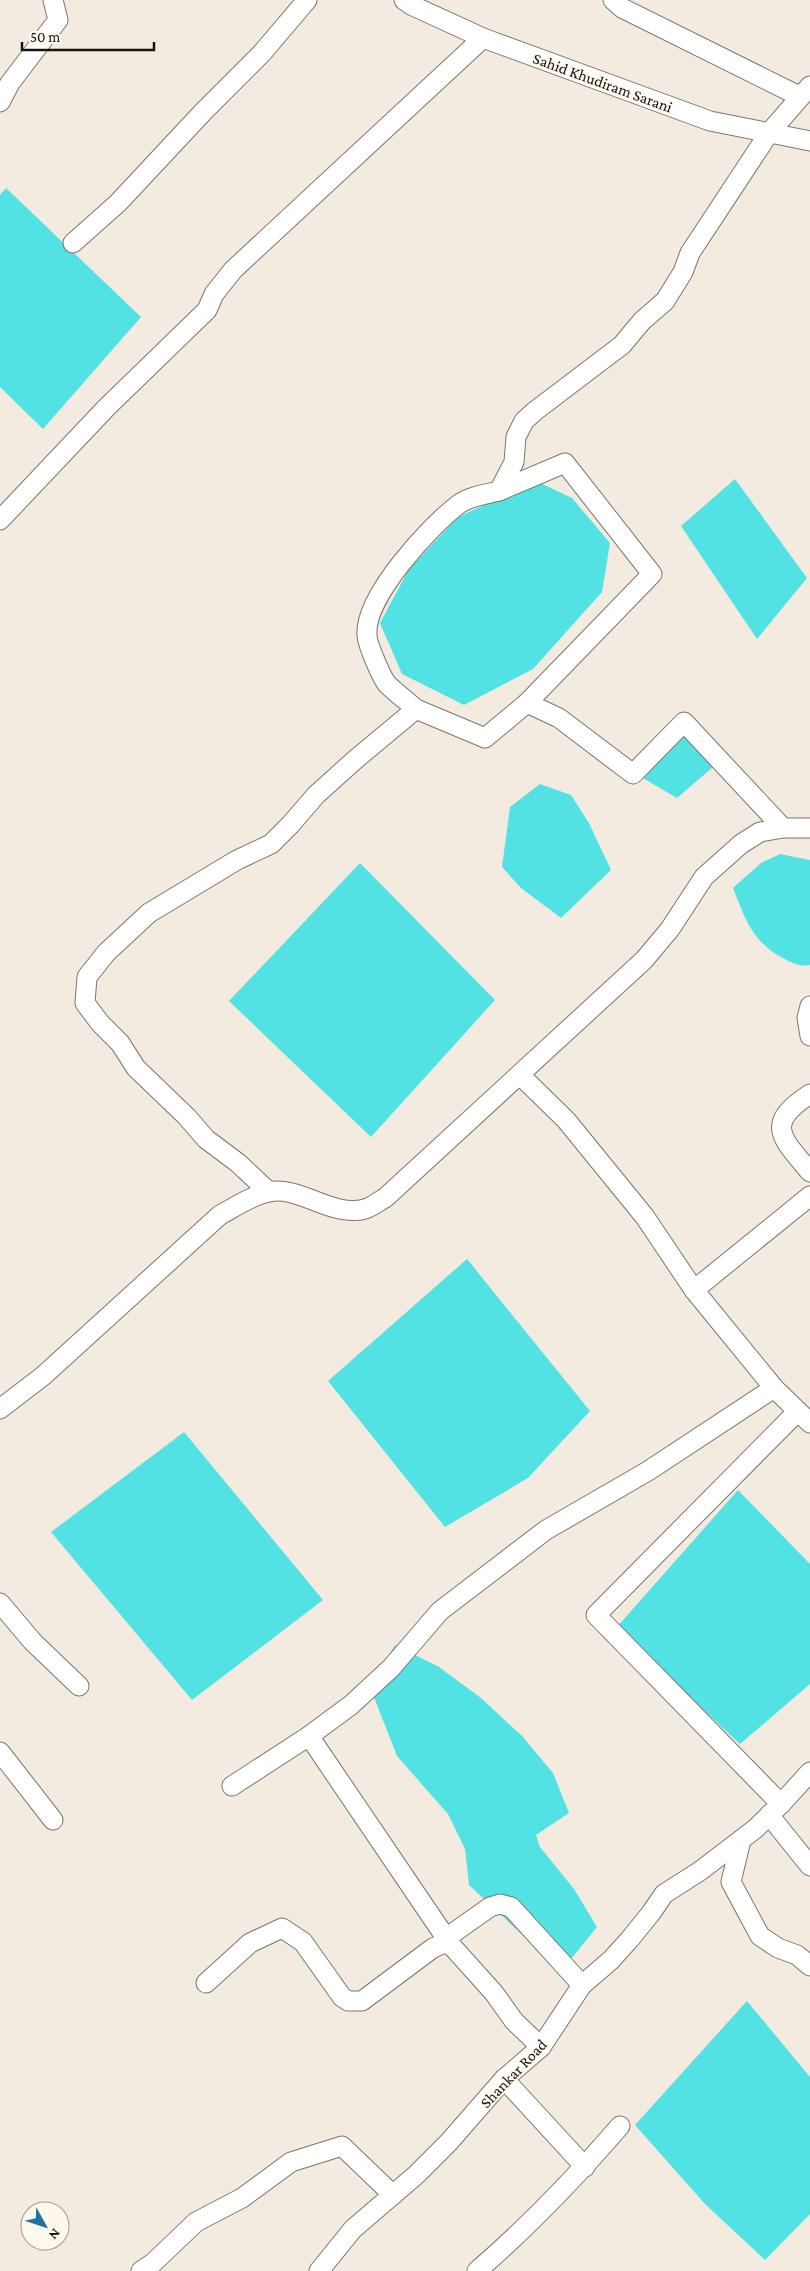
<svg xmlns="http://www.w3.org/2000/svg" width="810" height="2271" viewBox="0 0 810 2271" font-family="'Crimson Pro',serif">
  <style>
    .water { fill: #53e2e3 }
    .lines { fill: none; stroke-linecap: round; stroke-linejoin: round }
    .minor-casing { stroke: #7c766b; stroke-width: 21 }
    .minor { stroke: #fff; stroke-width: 19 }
    .labels { text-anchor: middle; stroke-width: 4; stroke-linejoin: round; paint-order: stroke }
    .street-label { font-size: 16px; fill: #15130f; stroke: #fff8ef }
  </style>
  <rect width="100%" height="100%" fill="#f3ebdf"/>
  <g class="water">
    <path d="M6 188 141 317 43 429 0 387V195Z"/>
    <path d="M735 479 807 578 757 639 681 526Z"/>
    <path d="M536 481 572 498 610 543 602 592 533 669 464 705 402 674 380 623 409 569 458 517Z"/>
    <path d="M687 724 720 761 677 798 641 777Z"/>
    <path d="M540 784 571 795 589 823 611 870 561 918 521 888 502 867 510 807Z"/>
    <path d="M780 854 810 860V965C798 967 792 963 781 957 751 940 745 918 733 888L761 863Z"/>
    <path d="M360 863 495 1000 371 1137 229 1001Z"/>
    <path d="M467 1259 590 1411 528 1478 445 1527 328 1381Z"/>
    <path d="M184 1432 323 1600 192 1700 51 1532Z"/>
    <path d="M738 1490 810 1564V1684L740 1744 616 1628Z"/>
    <path d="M395 1645 439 1667 481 1698 522 1736 553 1773 569 1813 536 1835 540 1847 574 1889 597 1927 561 1971 469 1885 465 1849 448 1814 397 1756 370 1687Z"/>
    <path d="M747 2001 810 2077V2214L765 2260 705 2204 635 2125Z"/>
  </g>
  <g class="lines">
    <defs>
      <g id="minor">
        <path d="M404 0 411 5 483 38 710 121 810 141"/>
        <path d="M613 0 622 8 799 96"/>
        <path d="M0 102 10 83 58 20 53 0"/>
        <path d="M73 243 118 203 203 112 262 53 307 0"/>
        <path d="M499 491 565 463 652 574 527 703"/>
        <path d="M0 520 107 407 207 310 214 294 233 270 483 38"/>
        <path d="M416 709 485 738 527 703 559 718 633 774 684 722 783 828"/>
        <path d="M810 1006 807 1018 810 1036"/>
        <path d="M520 1075 566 1120 645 1217 694 1290 774 1388 810 1423"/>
        <path d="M810 1094C764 1124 781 1137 810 1172"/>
        <path d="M269 1192 238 1163 206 1139 187 1117 136 1068 120 1043 100 1023 85 1003 87 977 106 953 149 913 237 860 271 844 291 824 316 795 356 759 416 709C407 701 396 693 387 684 382 678 367 644 367 635 364 597 430 526 459 504 470 496 487 494 499 491L514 462 516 437 524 421 535 411 622 345 642 321 665 301 683 272 690 253 769 133 810 86"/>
        <path d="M694 1290 810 1196"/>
        <path d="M0 1409 43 1376 220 1215C235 1207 251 1196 268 1192 299 1185 332 1218 365 1209 372 1207 379 1201 385 1198L644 960 670 929 704 877 741 844 760 832 783 828H810"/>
        <path d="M0 1603 33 1642 79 1686"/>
        <path d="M309 1736 450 1944"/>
        <path d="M0 1752 53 1820"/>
        <path d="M232 1786 309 1736 351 1705 391 1668 440 1611 546 1530 648 1471 774 1388"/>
        <path d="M781 1804 596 1615 797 1412"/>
        <path d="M769 1815 810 1866"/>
        <path d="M741 1840 731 1882 760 1936 778 1948 797 1955 810 1966"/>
        <path d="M446 1938 490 1907 500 1904 511 1907 582 1985"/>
        <path d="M206 1983 250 1943 282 1928 303 1942 342 1997 348 2001H362L433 1948 442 1944H450L494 1993 514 2021 541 2047"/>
        <path d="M504 2079 585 2167"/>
        <path d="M141 2271 153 2263 196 2222 242 2198 291 2162 342 2146 393 2195"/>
        <path d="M319 2271 353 2229 416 2175 449 2142 504 2079 541 2047 582 1985 611 1960 630 1939 651 1913 664 1894 700 1871 755 1829 781 1804 810 1772"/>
        <path d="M477 2271C529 2226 575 2178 620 2126"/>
      </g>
    </defs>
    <use href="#minor" class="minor-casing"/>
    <use href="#minor" class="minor"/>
  </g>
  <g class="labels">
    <g class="street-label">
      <text transform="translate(603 82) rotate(20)" y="6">Sahid Khudiram Sarani</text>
      <text transform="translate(513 2073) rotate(-46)" y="6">Shankar Road</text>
    </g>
  </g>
  <g transform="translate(45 2226) rotate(130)"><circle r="24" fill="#fff8ef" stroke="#a19c95"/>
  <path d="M0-4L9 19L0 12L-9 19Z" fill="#1d73a2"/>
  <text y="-8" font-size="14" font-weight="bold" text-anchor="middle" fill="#15130f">N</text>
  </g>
  <path d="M22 42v8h132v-8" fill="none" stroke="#15130f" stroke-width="2.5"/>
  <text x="30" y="42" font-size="15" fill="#15130f" stroke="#fff8ef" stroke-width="4" paint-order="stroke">50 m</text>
</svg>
